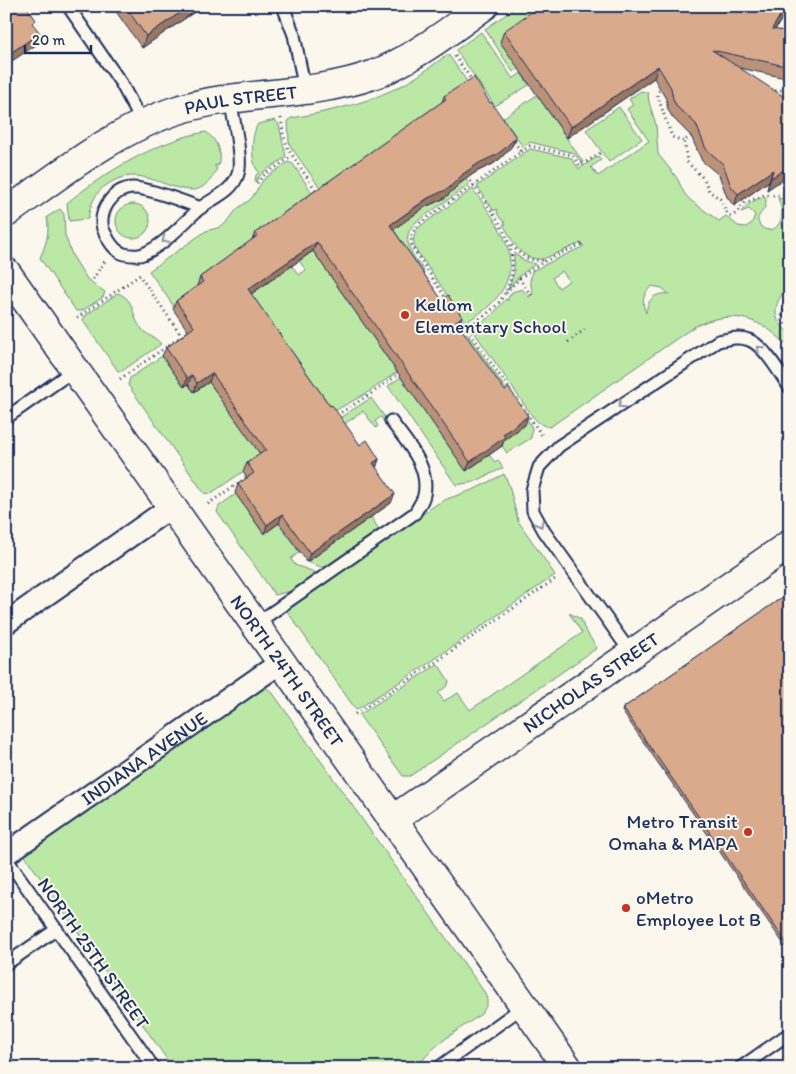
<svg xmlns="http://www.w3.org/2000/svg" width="796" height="1074" viewBox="0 0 796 1074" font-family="Itim,sans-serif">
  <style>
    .green { fill: #bce8a6; stroke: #6c8c82; fill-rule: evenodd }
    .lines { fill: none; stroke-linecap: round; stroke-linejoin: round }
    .stream { stroke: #5891a9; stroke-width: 7 }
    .lane-casing { stroke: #1b2f5e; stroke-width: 15 }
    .street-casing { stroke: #1b2f5e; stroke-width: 25 }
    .secondary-casing { stroke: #1b2f5e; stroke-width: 31 }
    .path { stroke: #1b2f5e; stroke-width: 3; stroke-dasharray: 1 4; stroke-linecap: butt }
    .lane { stroke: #fbf7ec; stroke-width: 11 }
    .street { stroke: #fbf7ec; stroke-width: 21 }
    .secondary { stroke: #fbf7ec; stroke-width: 28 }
    .wall { fill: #bb9278; stroke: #1b2f5e }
    .shaded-wall { fill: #997762; stroke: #1b2f5e }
    .building { fill: #daaa8c; stroke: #1b2f5e }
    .oneway { stroke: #8b93a5 }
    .poi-dot { fill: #c8321e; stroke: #fbf7ec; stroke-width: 2 }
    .labels { text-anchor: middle; stroke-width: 4; stroke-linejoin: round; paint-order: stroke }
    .street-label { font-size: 19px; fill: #1b2f5e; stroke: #fbf7ec }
    .poi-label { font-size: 19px; fill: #1b2f5e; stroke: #fbf7ec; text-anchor: start }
  </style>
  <rect width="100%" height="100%" fill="#fbf7ec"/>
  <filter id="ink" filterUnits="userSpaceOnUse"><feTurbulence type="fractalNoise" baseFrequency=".02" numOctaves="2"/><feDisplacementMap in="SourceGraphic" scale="10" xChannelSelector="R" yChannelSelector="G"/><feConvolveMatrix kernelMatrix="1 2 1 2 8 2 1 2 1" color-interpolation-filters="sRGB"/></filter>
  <g filter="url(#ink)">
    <g class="green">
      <path d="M518 6H535L541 14 518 69 513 72 485 29Z"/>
      <path d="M481 32 513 79 521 73 529 85 495 106 456 50Z"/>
      <path d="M448 54 470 86 323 192 291 147 289 142 288 120 292 118C333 111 373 102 410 81 423 73 436 63 448 54Z"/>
      <path d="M641 91 648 93 649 102 656 125 658 154 677 178 684 193 690 200 719 221 726 216 738 226 746 227 752 223 755 215 749 209 741 212C747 204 756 198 766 197 766 200 766 204 765 207 761 215 754 217 761 227 772 235 782 225 782 213 782 208 779 202 778 198L783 199 790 195V286C781 292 773 307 777 318 779 324 785 329 790 334V349C764 318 730 307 692 328L550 427C543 426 538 423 533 417L472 329 492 315 506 299 508 301V298L512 292 522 289 529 297 533 294 530 281 532 271 584 246 581 243 543 259C520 261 513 241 503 224H506L498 215 497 209 494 211 477 186 530 149 571 158 579 169 598 156 601 160 591 167 598 176 649 141 627 109 633 105 629 99ZM562 271 569 281 559 288 552 278ZM652 286 662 288 669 294C655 292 647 300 646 313 641 304 643 292 652 286Z"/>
      <path d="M537 95 583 162 582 163 574 153 530 142 523 147 503 118Z"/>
      <path d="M619 107 642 139 609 162 586 130Z"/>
      <path d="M275 120 279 125 286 157 262 173 255 182 256 175 259 172C250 164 251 134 258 124Z"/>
      <path d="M206 132C217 140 222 153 218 166L215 165V167L217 168C215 177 203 190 193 190 163 190 140 163 108 184 95 192 90 205 88 219L69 221 67 203C102 174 160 139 206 132Z"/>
      <path d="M288 162 293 164 315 197 197 286 200 291 175 308 149 271 206 231 221 227 228 221 237 209 251 199 264 179Z"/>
      <path d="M466 179 469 185 416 222C398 238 413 256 424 271L416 276 387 234 425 207 445 198Z"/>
      <path d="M473 189C498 225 531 263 492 303 485 311 475 316 466 322L416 250C412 241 413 234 419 227Z"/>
      <circle cx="133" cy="221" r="17"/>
      <path d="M60 209 64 214 65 235 72 255 87 279 105 292 103 297 82 311H76L40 258C46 244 50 233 47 217Z"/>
      <path d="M313 251 397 372 367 393 329 414 245 298 292 266 299 275 306 270 299 261Z"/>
      <path d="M514 253 523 260 535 264 517 278 508 290 514 273Z"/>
      <path d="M118 293C137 301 130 316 142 329 147 336 156 337 161 344L122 371H118L83 321 85 316Z"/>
      <path d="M467 333 528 421 532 428 531 438 507 453 500 443 459 339Z"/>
      <path d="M162 356 184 387 188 384 194 392 209 382 263 458 210 494 204 493 128 385 130 378Z"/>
      <path d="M401 377 466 471 489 455 495 462 498 460 503 468 474 482 456 485 388 386Z"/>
      <path d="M371 398 384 416 385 422H384L381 417 375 421 378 426 376 428 363 411 339 428 335 421Z"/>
      <path d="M504 474 509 485 518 521 555 575 432 661 356 710 285 608 289 607 437 504 447 499 475 489Z"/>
      <path d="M236 494 263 533 279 523 299 552 291 559 295 565 317 573 291 591 275 595 217 512 219 506Z"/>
      <path d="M371 517 378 528V530L324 568 304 561 305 560 307 562Z"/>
      <path d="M569 613 581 619 584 628 597 648 410 776H403L359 715 438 664 449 681 448 685 438 693 444 701 458 693 470 710 582 633Z"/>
      <path d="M265 687 272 692 485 993C489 1003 487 1006 481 1014 461 1029 429 1046 418 1068H173L25 856V854L257 689Z"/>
    </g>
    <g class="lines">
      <path class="stream" d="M93 1065 95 1068"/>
      <defs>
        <g id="lane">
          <path d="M68 6 121 83 143 124"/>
          <path d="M283 6 294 35 305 90"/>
          <path d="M201 208C185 202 147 187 132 188 113 189 98 211 103 229 104 232 107 236 108 239 112 246 117 252 124 254 129 255 139 256 143 254 165 245 182 224 199 209 212 198 232 193 238 174 243 160 233 116 230 99"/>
          <path d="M6 418 74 370"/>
          <path d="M254 625 415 513C418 507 423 501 424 495 430 466 407 443 391 421"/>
          <path d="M631 653 544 531 533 511 532 490 539 467 559 446 718 341C728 339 739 336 749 340 765 346 780 374 790 388"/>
          <path d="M6 858 154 1068"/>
          <path d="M6 964 57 929"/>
          <path d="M438 1068 524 1006"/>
          <path d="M740 1068 790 1033"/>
        </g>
        <g id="street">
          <path d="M6 623 171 507"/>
          <path id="s1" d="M6 854 280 663"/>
        </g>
        <g id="secondary">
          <path id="s2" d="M6 213C61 174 116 129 181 109 224 96 269 96 312 89 335 86 365 79 385 70 421 53 452 29 484 6"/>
          <path id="s3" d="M6 272 568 1068"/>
          <path id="s4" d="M392 820 790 544"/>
        </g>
      </defs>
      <use href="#lane" class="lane-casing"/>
      <use href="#street" class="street-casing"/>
      <use href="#secondary" class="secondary-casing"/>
      <g class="path">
        <path d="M455 56 473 82"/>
        <path d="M661 86 657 95 672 137 684 141"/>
        <path d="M771 89 774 91 790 89"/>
        <path d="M281 118 283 134 288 149 317 192"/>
        <path d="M691 136 684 141 687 162 704 179 709 191 720 199 727 213 730 216 734 215 745 203 764 195 782 196 790 192"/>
        <path d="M521 152 530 146 572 155 580 166 602 152"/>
        <path d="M257 183 263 176 292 156"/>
        <path d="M512 245C521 256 529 262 544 260"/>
        <path d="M519 278 531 295"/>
        <path d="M93 279 105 261"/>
        <path d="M790 292 787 295 781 320 790 329"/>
        <path d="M506 293C528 266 551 258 582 244"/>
        <path d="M447 300 412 247C410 236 412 231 420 223L521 152 512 138"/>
        <path d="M459 317 510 390"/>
        <path d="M77 318 140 275"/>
        <path d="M467 327C479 319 494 311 502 298 531 253 493 214 468 177"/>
        <path d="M568 342 588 327"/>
        <path d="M120 379 182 336 139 275"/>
        <path d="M521 405 543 437"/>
        <path d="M337 415 369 395 399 374"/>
        <path d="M208 504 247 477"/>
        <path d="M355 714 436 662 558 577"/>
      </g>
      <use href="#lane" class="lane"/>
      <use href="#street" class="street"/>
      <use href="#secondary" class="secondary"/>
    </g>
    <g class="wall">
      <path d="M112 6H203L142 48Z"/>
      <path d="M790 6V11L783 17 775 30 790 32V79L740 68 790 174 767 190 769 181 734 206 727 197 719 175 702 161 691 136 673 118 668 110 666 99 654 78 567 138 500 42 504 31 624 11Z"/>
      <path d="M444 96 490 103 516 137 512 146 501 158 493 164 476 172 460 183 445 198 425 207 393 229 459 326 525 425 504 440 502 446 466 471 313 251 251 294 330 406 360 445 379 459 376 468 391 503 307 562 279 523 264 534 235 493 238 484 247 478 243 472 247 463 260 454 209 382 194 392 188 384 184 387 162 356 166 348 188 331 173 309 176 301 197 286 200 277 252 240 255 233 442 102Z"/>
      <path d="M790 592V953L622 711 623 708Z"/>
    </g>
    <g class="shaded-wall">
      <path d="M190 6H203L142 48 146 36Z"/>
      <path d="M786 6H790V11L783 17 768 40 772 29Z"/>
      <path d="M40 33 36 45 6 65V56Z"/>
      <path d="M658 66 654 78 567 138 571 127Z"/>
      <path d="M516 137 512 146 501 158 493 164 476 172 460 183 445 198 425 207 387 234 390 225Z"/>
      <path d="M790 166V174L767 190 771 178Z"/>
      <path d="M773 170 769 181 734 206 738 194Z"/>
      <path d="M317 242 313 251 245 298 248 289Z"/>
      <path d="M462 317 459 325 456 321Z"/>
      <path d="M212 373 209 382 194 392 197 383Z"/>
      <path d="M192 375 188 384 184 387 187 378Z"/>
      <path d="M528 416 525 425 504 440 502 446 466 471 470 462 503 434Z"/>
      <path d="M379 459 376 468 373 463Z"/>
      <path d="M395 494 391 503 307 562 310 553Z"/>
      <path d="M282 514 279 523 264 534 267 525Z"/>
    </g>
    <g class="building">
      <path d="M6 6H26L36 20 32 23 40 33 6 56Z"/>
      <path d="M125 6H190L146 36Z"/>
      <path d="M540 6H621L624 11 628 6H786L772 29 790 32V67L712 50 786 98 790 104V166L771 178 773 170 738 194 731 186 723 164 706 149 696 124 677 107 673 99 671 88 658 66 571 127 504 31Z"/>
      <path d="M474 77 490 103 491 102 516 137 504 149 496 155 479 163 463 174 448 189 428 198 390 225 442 300 448 295 462 317 456 321 505 391 509 388 528 416 503 434 505 437 470 462 317 242 248 289 330 406 332 405 360 445 367 440 379 459 373 463 395 494 310 553 282 514 267 525 238 484 254 473 247 463 266 450 212 373 197 383 192 375 187 378 166 348 194 327 176 301 203 282 200 277 257 236 255 233 446 99 444 96Z"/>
      <path d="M790 592V948L623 708Z"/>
    </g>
    <defs><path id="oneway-chevron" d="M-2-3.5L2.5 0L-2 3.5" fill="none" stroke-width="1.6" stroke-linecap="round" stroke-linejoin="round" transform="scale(1.25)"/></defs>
    <g class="oneway">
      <use href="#oneway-chevron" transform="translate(165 240) rotate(141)"/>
      <use href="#oneway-chevron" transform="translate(760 349) rotate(-136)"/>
      <use href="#oneway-chevron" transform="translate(621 405) rotate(146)"/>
      <use href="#oneway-chevron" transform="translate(540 524) rotate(62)"/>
    </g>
  </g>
  <g class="poi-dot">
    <circle cx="405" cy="315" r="5"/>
    <circle cx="748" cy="832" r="5"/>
    <circle cx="626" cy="908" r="5"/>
  </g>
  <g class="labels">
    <g class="street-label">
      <text dy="7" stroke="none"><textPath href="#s2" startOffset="265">PAUL STREET</textPath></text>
      <text dy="7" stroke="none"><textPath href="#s3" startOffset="488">NORTH 24TH STREET</textPath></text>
      <text dy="7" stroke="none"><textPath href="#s4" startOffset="242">NICHOLAS STREET</textPath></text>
      <text dy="7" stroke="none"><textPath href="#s1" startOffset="168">INDIANA AVENUE</textPath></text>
      <text transform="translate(94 953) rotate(55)" y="7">NORTH 25TH STREET</text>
    </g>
    <g class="poi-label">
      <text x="415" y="311">Kellom<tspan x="415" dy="22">Elementary School</tspan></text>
      <text x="738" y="828" text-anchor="end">Metro Transit<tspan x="738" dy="22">Omaha &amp; MAPA</tspan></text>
      <text x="636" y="904">oMetro<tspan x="636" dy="22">Employee Lot B</tspan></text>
    </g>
  </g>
  <rect width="796" height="1074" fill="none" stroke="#fbf7ec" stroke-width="25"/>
  <rect x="12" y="12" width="771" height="1049" fill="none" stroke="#1b2f5e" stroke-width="2" filter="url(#ink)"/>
  <path d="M25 45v8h66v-8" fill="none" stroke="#1b2f5e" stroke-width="2.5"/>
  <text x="32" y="45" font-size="15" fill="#1b2f5e" stroke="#fbf7ec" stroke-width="4" paint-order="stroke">20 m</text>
</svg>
